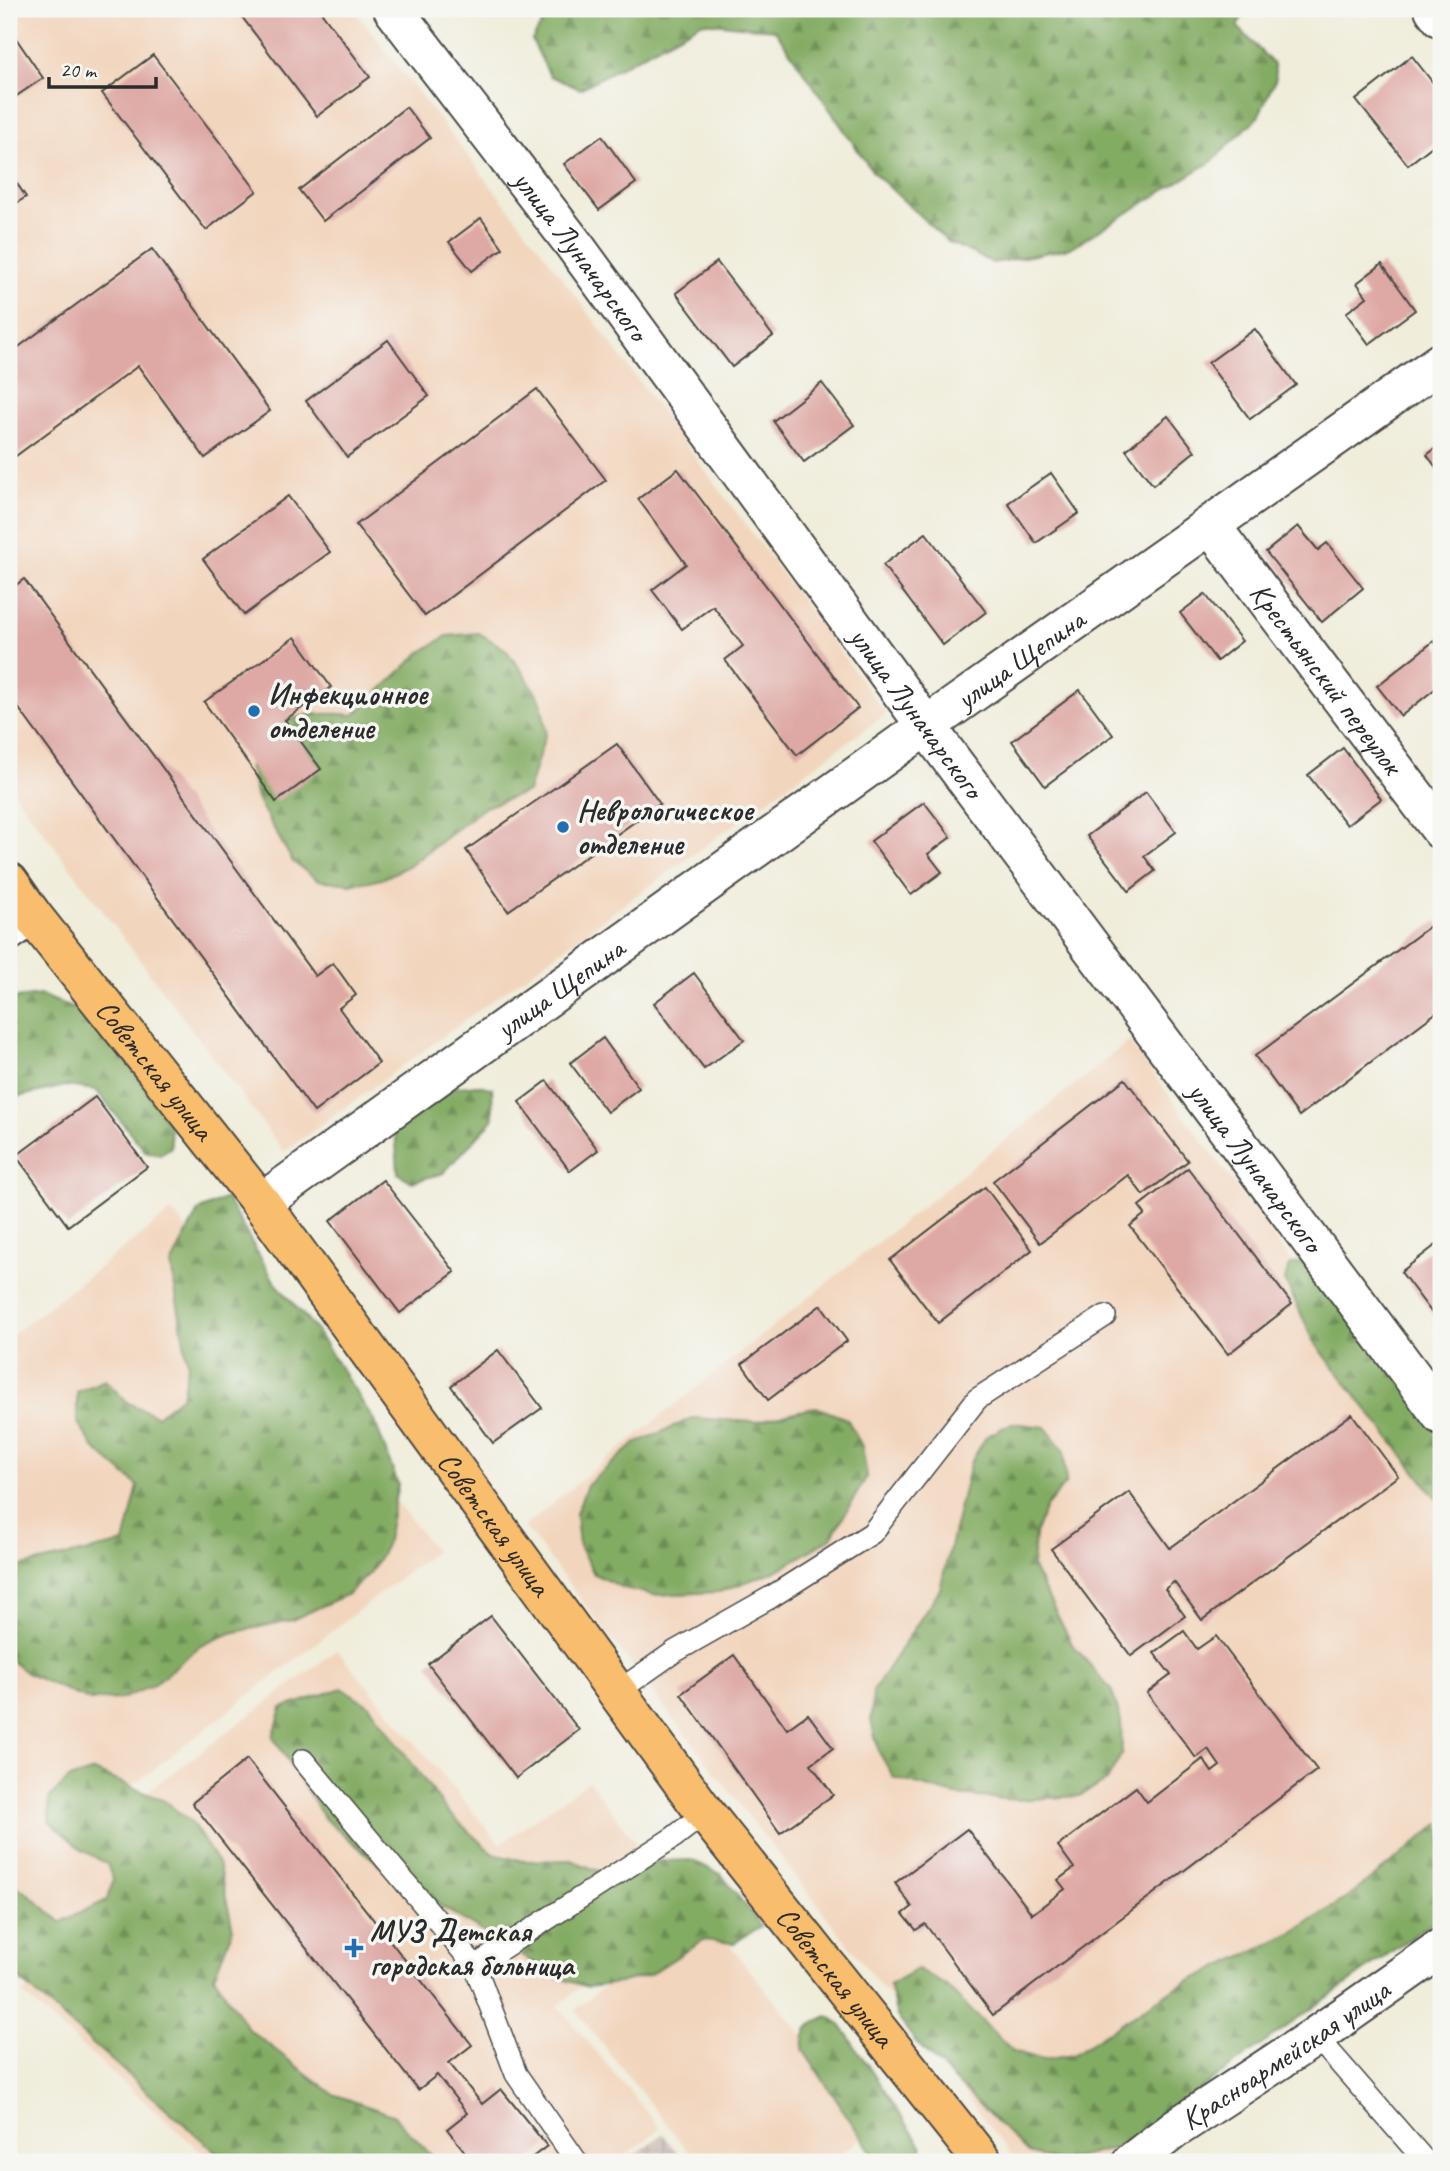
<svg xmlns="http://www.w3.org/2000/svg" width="1450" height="2171" viewBox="0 0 1450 2171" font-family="Caveat,sans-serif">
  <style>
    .built { fill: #f2d5bd }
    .industrial { fill: url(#industrial-grid) }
    .forest { fill: url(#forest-firs); stroke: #576c47; stroke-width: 2 }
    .building { fill: #dea9a4 }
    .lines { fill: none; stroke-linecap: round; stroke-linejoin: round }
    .service-casing { stroke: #494845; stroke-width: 24 }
    .minor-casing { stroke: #494845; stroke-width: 42 }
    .primary-casing { stroke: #494845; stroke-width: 42 }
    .service { stroke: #fff; stroke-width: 21 }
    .minor { stroke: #fff; stroke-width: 38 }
    .primary { stroke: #f9be6d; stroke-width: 38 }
    .poi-dot { fill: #1f6fb2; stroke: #f6f6f2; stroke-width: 2.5 }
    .labels { text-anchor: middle; stroke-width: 7; stroke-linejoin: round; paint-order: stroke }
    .street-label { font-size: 30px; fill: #2b2b2b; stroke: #f6f6f2 }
    .poi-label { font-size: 30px; font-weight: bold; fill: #2b2b2b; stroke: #f6f6f2; text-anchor: start }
  </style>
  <defs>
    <pattern id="industrial-grid" width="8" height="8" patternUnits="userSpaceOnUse" patternTransform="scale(1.75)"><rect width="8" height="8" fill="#cfc1ba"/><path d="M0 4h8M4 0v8" fill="none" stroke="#b2a6a0"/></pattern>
    <pattern id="forest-firs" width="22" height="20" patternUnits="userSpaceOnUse" patternTransform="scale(1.75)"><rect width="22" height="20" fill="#83ac63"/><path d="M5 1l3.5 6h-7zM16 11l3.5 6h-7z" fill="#6b8c52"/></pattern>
  </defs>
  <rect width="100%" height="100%" fill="#f6f6f2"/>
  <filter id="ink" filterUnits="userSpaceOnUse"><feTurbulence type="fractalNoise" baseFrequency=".0143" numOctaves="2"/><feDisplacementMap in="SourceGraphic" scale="14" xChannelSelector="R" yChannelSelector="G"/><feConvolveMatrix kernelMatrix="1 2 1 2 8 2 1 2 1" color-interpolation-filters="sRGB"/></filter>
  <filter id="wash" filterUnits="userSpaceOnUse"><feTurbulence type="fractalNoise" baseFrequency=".00686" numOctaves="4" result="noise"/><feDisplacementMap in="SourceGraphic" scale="28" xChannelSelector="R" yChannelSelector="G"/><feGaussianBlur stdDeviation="1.57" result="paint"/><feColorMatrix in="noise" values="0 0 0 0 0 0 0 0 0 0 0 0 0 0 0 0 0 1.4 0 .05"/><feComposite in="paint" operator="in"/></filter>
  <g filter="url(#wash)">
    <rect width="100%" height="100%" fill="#f0eddb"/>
    <g class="built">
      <path d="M9 9H353L546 256 886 714 284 1152 9 786Z"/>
      <path d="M1129 1041 1441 1465V1915L1097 2162H1017L524 1526Z"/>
      <path d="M172 1211 435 1551 119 1796 172 1867 12 1991 9 1987V1337Z"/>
      <path d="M337 1650 500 1844 589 1781 680 1902 558 2006 660 2128 618 2162H213L23 1994 182 1870 132 1803Z"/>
      <path d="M700 1909 876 2126 831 2162H697L575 2010Z"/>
    </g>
    <path class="industrial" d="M663 2134 685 2162H626Z"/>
    <g class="forest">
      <path d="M551 9H1247L1237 26 1274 65 1276 78 1258 117 1211 162 1070 248 993 263 948 242 873 172 775 30 703 22 580 89 550 76 532 40Z"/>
      <path d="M479 633 505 649 525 675 541 701 546 732 528 792 485 807 412 864 382 879 351 884 318 880 293 862 257 799 249 765 258 735C294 715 312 711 354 715L421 652 447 636Z"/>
      <path d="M41 995 82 1012 126 1059 170 1127 171 1147 160 1155 145 1151 96 1090 66 1086 17 1097 9 1095V999Z"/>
      <path d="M476 1085 492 1088 493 1120 443 1173 412 1182 398 1173 395 1129 452 1088Z"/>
      <path d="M226 1198 274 1281 316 1330 375 1422 398 1484 386 1545 371 1572 348 1594 292 1620 231 1633 200 1646 152 1686 121 1699 89 1700 28 1674 9 1659V1569L124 1543 138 1486 93 1447 77 1421V1392L105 1380 128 1403 157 1416 182 1396 188 1365 171 1265 198 1211Z"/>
      <path d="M1302 1263 1320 1274 1336 1291 1441 1436V1504L1315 1343 1285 1281 1288 1268 1291 1264Z"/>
      <path d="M816 1407 847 1419 862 1446 867 1476 831 1538 778 1570 719 1592 654 1595 623 1588 594 1574 579 1546 576 1514 587 1485 636 1443 693 1418 755 1422Z"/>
      <path d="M1012 1423 1045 1427 1064 1451 1066 1483 1046 1507 1035 1535 1032 1566 1072 1644 1112 1691 1121 1721 1122 1753 1107 1781 1079 1796 1016 1800 955 1795 894 1778 879 1752 871 1721 873 1691 940 1589 970 1464 986 1437Z"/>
      <path d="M342 1688 369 1705 447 1811 493 1854 523 1861 571 1860 616 1878 659 1861 691 1860 721 1874 761 1926 734 1943 703 1940 649 1975 619 1983 588 1987 559 1978 398 1880 325 1819 273 1737 282 1708Z"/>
      <path d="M94 1771 165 1801 192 1823 218 1863 233 1929 214 1976 248 2029 333 2094 393 2115 432 2156 434 2162H227L9 1970V1881L30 1895 61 1922 107 1900 113 1880 107 1864 82 1850 49 1821V1798L69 1779Z"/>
      <path d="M1441 1823V1916L1119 2147 1061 2162 1028 2153 916 2042 897 2016 889 1985 917 1969 945 1985 1013 2051 1043 2060 1073 2055 1177 1987 1290 1934 1347 1898Z"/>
      <path d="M828 2016 840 2024 922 2147V2162H878L803 2050C804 2029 808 2024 828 2016Z"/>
    </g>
    <g id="blocks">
      <g class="building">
        <path d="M236 9H319L370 77 317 116Z"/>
        <path d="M9 28 43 78 9 101Z"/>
        <path d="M153 55 257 191 206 230 102 93Z"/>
        <path d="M1412 56 1441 93V139L1408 165 1356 100Z"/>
        <path d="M406 107 430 138 323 221 299 190Z"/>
        <path d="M602 136 636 183 599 210 564 164Z"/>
        <path d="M9 172 26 197 9 208Z"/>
        <path d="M481 218 503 248 472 271 449 242Z"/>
        <path d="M152 249 270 411 205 458 138 366 9 461V354Z"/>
        <path d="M717 262 773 336 732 367 676 293Z"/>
        <path d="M1382 264 1415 310 1369 344 1346 313 1367 297 1357 283Z"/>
        <path d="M1255 329 1296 385 1250 419 1208 363Z"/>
        <path d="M388 340 429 396 347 457 306 401Z"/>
        <path d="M822 383 854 425 804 462 773 421Z"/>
        <path d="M537 389 606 480 425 616 356 525Z"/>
        <path d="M1168 416 1195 451 1153 485 1126 450Z"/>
        <path d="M1441 444V474L1427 455Z"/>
        <path d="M678 469 858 708 797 755 725 660 743 646 713 606 682 629 652 590 686 564 638 499Z"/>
        <path d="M1051 473 1079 513 1036 543 1008 503Z"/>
        <path d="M288 496 330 552 244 615 203 559Z"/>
        <path d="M1298 526 1318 550 1327 543 1363 588 1322 622 1266 552Z"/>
        <path d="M926 533 986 612 943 645 883 565Z"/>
        <path d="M9 575 16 585 24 579 315 976 333 963 356 995 339 1008 379 1063 314 1112 9 695Z"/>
        <path d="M1205 594 1242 641 1217 661 1180 613Z"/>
        <path d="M295 637 331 687 285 720 321 769 276 802 204 702Z"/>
        <path d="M1434 641 1441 650V684L1401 716 1377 686Z"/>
        <path d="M1080 690 1113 735 1045 786 1012 741Z"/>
        <path d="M617 744 660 804 508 911 466 850Z"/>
        <path d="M1343 748 1381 799 1347 825 1308 775Z"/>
        <path d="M1146 792 1176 832 1144 856 1155 871 1129 891 1087 836Z"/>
        <path d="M924 802 951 837 928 854 942 872 911 895 871 841Z"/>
        <path d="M1437 921 1441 927V1009L1299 1116 1255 1056Z"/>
        <path d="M694 973 744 1040 704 1069 654 1003Z"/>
        <path d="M603 1038 639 1088 607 1112 570 1063Z"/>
        <path d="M1125 1079 1188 1161 1143 1195 1128 1175 1040 1243 993 1181Z"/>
        <path d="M547 1081 598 1150 570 1171 519 1102Z"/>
        <path d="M95 1097 147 1167 68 1226 16 1156Z"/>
        <path d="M1188 1168 1292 1304 1228 1354 1130 1226 1145 1214 1139 1206Z"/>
        <path d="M383 1180 455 1272 400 1313 330 1221Z"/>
        <path d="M985 1187 1032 1250 938 1323 890 1260Z"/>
        <path d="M1441 1241V1325L1401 1272Z"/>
        <path d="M821 1305 847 1341 768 1400 742 1364Z"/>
        <path d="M498 1350 542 1408 493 1443 451 1386Z"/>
        <path d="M1352 1414 1398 1476 1202 1620 1174 1582 1165 1589 1185 1616 1131 1656 1051 1549 1129 1492 1170 1548Z"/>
        <path d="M491 1616 579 1730 516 1778 428 1664Z"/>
        <path d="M1184 1631 1197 1649 1216 1636 1317 1770 993 2015 925 1924 916 1930 903 1914 912 1907 895 1883 967 1829 1032 1914 1065 1889 1058 1880 1074 1868 1058 1846 1136 1787 1147 1802 1203 1759 1212 1772 1220 1766 1208 1749 1196 1758 1147 1693 1171 1675 1154 1653Z"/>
        <path d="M734 1655 787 1729 808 1714 833 1748 811 1764 833 1795 780 1833 681 1694Z"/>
        <path d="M247 1759 472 2045 449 2063 482 2104 501 2089 547 2146 526 2162H473L447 2129 467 2113 437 2075 418 2090 192 1803Z"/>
      </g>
    </g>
  </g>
  <g filter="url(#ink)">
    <use href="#blocks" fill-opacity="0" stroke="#494845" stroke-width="2"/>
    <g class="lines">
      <defs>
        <g id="service">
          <path d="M617 1692 674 1652 771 1597 872 1533 977 1399 1105 1316"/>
          <path d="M303 1760 475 1966"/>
          <path d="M1316 2036 1426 2162"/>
          <path d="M577 2162 516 2074 475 1966 674 1837 705 1813"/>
        </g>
        <g id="minor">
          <path id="s1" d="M393 9 575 246 926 726 1441 1415"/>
          <path d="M1434 9 1441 18"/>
          <path id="s2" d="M1211 526 1441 830"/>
          <path d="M9 931 32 915"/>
          <path id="s3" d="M261 1203 926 726 1441 362"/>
          <path id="s4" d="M1132 2162 1176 2128 1316 2036 1441 1948"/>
        </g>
        <g id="primary">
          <path id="s5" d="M9 882 32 915 261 1203 705 1813 983 2162"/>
        </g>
      </defs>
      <use href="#service" class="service-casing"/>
      <use href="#minor" class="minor-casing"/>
      <use href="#primary" class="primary-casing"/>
      <use href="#service" class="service"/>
      <use href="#minor" class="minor"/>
      <use href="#primary" class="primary"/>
    </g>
  </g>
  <g class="poi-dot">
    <circle cx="254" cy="711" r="7"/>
    <circle cx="563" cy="827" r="7"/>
    <path d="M350.5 1937.5h7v7h7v7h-7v7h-7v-7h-7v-7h7z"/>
  </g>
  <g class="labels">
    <g class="street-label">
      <text dy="10" stroke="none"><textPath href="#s1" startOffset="310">улица Луначарского</textPath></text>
      <text dy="10" stroke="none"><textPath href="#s3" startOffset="934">улица Щепина</textPath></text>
      <text dy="10" stroke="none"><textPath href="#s2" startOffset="191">Крестьянский переулок</textPath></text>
      <text dy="10" stroke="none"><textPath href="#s1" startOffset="877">улица Луначарского</textPath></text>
      <text dy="10" stroke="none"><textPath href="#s3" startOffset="368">улица Щепина</textPath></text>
      <text dy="10" stroke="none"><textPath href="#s5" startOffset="238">Советская улица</textPath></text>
      <text dy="10" stroke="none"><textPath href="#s1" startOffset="1444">улица Луначарского</textPath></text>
      <text dy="10" stroke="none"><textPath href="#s5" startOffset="805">Советская улица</textPath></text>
      <text dy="10" stroke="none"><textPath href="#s5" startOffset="1372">Советская улица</textPath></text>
      <text dy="10" stroke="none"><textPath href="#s4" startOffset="187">Красноармейская улица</textPath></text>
    </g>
    <g class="poi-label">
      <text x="268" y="704">Инфекционное<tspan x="268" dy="34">отделение</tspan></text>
      <text x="577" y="820">Неврологическое<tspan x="577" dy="34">отделение</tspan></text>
      <text x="370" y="1941">МУЗ Детская<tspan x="370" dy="34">городская больница</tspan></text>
    </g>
  </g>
  <rect width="1450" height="2171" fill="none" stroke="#f6f6f2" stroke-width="35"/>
  <path d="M49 77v10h107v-10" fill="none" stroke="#2b2b2b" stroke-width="3.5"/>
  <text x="60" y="77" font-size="21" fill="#2b2b2b" stroke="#f6f6f2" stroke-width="5" paint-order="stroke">20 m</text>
</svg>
